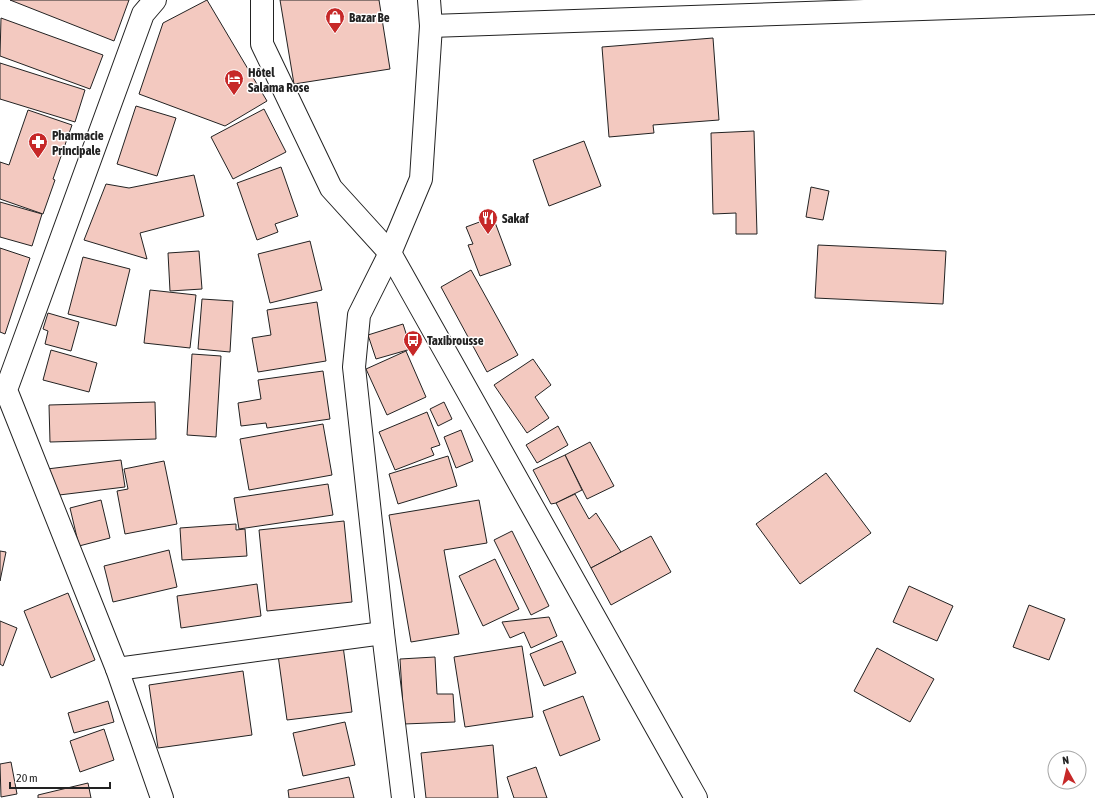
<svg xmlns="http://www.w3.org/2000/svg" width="1095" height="798" viewBox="0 0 1095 798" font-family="'Asap Condensed',sans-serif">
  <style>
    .building { fill: #f3c9c0; stroke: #222 }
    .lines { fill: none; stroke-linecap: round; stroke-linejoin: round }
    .minor-casing { stroke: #222; stroke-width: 24 }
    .major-casing { stroke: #222; stroke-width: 24 }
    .minor { stroke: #fff; stroke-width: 22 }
    .major { stroke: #fff; stroke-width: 22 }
    .labels { text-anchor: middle; stroke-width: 3; stroke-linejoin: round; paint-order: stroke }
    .poi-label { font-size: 13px; font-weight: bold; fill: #222; stroke: #fff; text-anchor: start }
  </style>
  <rect width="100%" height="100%" fill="#fff"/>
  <g class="building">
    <path d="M10 0H129L114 41Z"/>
    <path d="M207 0 267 101 225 126 139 94 163 23Z"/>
    <path d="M280 0H379L390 69 294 84Z"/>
    <path d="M1 18 103 55 90 89 0 56Z"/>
    <path d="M713 38 719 120 653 125 654 133 609 137 602 47Z"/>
    <path d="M0 63 85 90 75 122 0 99Z"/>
    <path d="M136 106 176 118 157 176 117 164Z"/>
    <path d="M264 109 286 152 233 179 211 137Z"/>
    <path d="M28 110 72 125 53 179 55 180 43 214 0 199V162L9 165Z"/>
    <path d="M754 131 757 234H736V213L713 214 711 133Z"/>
    <path d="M584 141 601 186 549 206 533 160Z"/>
    <path d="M281 167 298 216 275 224 278 232 257 240 237 183Z"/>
    <path d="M194 175 204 216 140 233 147 259 84 240 106 184 129 188Z"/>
    <path d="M811 187 829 191 823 220 806 217Z"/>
    <path d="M0 202 42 214 32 246 0 237Z"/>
    <path d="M493 217 511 265 480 276 468 245 473 244 466 227Z"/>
    <path d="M310 241 322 290 270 303 258 254Z"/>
    <path d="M818 245 946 251 943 304 815 298Z"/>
    <path d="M0 248 30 258 5 334 0 332Z"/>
    <path d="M199 251 202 289 170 291 168 253Z"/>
    <path d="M83 257 130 269 116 326 68 314Z"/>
    <path d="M471 270 518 355 487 372 441 287Z"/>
    <path d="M150 290 196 295 190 348 144 343Z"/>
    <path d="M202 299 233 301 230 352 198 349Z"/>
    <path d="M317 302 326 361 258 372 252 338 271 335 267 310Z"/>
    <path d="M48 313 79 322 71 351 45 344 48 331 43 329Z"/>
    <path d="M403 324 411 349 376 359 368 335Z"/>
    <path d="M51 350 97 363 89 392 43 380Z"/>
    <path d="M406 351 426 397 387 415 366 369Z"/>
    <path d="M192 354 221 356 216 437 187 435Z"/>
    <path d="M533 359 551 385 535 397 549 418 527 433 494 385Z"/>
    <path d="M323 371 330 419 267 428 266 423 241 426 238 403 261 399 258 380Z"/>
    <path d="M155 402 156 439 50 442 49 405Z"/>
    <path d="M444 402 452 419 438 426 430 409Z"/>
    <path d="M427 412 440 445 431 448 434 455 395 470 379 432Z"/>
    <path d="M323 424 332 475 249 490 240 439Z"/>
    <path d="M558 426 568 445 537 463 526 445Z"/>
    <path d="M461 430 473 461 456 468 444 437Z"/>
    <path d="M590 442 614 486 587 499 565 455Z"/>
    <path d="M565 455 582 490 556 503 551 504 533 470Z"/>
    <path d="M448 456 457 486 398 504 389 474Z"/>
    <path d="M121 460 125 487 51 496 47 469Z"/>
    <path d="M164 461 177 524 125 534 117 491 128 489 124 469Z"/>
    <path d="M826 473 871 533 800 584 756 524Z"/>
    <path d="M328 484 333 515 239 529 234 498Z"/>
    <path d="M575 494 589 519 596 513 621 552 591 568 556 503Z"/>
    <path d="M101 500 110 538 79 546 70 508Z"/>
    <path d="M479 500 487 543 444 550 459 634 411 642 389 515Z"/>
    <path d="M344 521 352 602 267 611 259 530Z"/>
    <path d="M236 524V530L245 529 247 556 182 560 180 528Z"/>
    <path d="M512 531 549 606 531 615 494 540Z"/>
    <path d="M651 536 671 572 611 605 591 568Z"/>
    <path d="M169 550 177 587 113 602 104 566Z"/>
    <path d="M0 551 6 552 0 581Z"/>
    <path d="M495 559 519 609 483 626 459 576Z"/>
    <path d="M257 584 261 616 181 628 177 596Z"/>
    <path d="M909 586 953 606 937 641 893 622Z"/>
    <path d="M68 593 95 660 51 678 24 611Z"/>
    <path d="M1029 605 1065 619 1049 660 1013 647Z"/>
    <path d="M549 617 557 636 531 648 524 632 510 638 502 622Z"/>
    <path d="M0 621 17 628 3 666 0 664Z"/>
    <path d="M562 641 576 673 544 686 530 654Z"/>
    <path d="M343 646 352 712 287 720 278 655Z"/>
    <path d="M522 646 533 717 465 727 454 657Z"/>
    <path d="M877 648 934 679 910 722 854 691Z"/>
    <path d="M435 657 437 694H453L455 722 404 724 400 659Z"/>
    <path d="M243 671 252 735 158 748 149 685Z"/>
    <path d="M583 696 600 740 560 756 543 711Z"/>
    <path d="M108 701 114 722 74 733 68 713Z"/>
    <path d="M345 722 355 765 303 776 293 733Z"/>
    <path d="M104 729 114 760 80 772 70 741Z"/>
    <path d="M493 745 498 798H426L421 753Z"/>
    <path d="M11 762 17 794 1 797 0 764Z"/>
    <path d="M536 767 547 798H514L507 777Z"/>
    <path d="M349 777 354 798H289L288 790Z"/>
    <path d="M88 783 91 798H38V795Z"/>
  </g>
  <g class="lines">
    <defs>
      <g id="minor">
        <path d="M155 0 143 14 6 390 117 669 383 633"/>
        <path d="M431 26 1095 3"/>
        <path d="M390 253 359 315 354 367 383 633 403 798"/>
        <path d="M117 669 162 798"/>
      </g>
      <g id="major">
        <path d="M262 0V44L331 188 390 253 696 798"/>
        <path d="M390 253 421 179 431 26 429 0"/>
      </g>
    </defs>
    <use href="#minor" class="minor-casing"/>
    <use href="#major" class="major-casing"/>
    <use href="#minor" class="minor"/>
    <use href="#major" class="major"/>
  </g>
  <defs>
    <symbol id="shop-pin" viewBox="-11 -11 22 30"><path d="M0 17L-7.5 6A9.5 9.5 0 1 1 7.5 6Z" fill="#c62828" stroke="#fff"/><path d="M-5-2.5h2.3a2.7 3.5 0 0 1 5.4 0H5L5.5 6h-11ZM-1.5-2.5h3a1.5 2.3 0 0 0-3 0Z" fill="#fff"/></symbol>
    <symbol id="hotel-pin" viewBox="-11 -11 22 30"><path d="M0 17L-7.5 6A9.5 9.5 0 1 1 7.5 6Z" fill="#c62828" stroke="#fff"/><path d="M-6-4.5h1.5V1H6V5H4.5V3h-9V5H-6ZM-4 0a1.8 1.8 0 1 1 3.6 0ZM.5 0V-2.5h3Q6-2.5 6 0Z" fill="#fff"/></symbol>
    <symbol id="pharmacy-pin" viewBox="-11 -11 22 30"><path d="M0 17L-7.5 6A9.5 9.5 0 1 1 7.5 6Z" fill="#c62828" stroke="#fff"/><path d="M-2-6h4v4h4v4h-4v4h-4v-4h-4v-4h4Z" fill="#fff"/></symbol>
    <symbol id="restaurant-pin" viewBox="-11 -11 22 30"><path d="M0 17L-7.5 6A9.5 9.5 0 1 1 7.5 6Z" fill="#c62828" stroke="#fff"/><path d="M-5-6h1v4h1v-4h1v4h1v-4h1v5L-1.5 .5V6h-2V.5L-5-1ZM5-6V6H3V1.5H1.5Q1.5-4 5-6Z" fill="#fff"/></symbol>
    <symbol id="bus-pin" viewBox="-11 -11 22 30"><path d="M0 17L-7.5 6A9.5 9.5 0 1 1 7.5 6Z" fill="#c62828" stroke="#fff"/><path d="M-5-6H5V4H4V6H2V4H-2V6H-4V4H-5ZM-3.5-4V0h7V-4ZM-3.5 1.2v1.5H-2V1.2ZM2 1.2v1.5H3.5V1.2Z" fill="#fff"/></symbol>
  </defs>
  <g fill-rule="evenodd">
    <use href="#shop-pin" x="324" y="6" width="22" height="30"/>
    <use href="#hotel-pin" x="223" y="68" width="22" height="30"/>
    <use href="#pharmacy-pin" x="27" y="131" width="22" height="30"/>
    <use href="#restaurant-pin" x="477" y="207" width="22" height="30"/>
    <use href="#bus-pin" x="402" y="329" width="22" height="30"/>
  </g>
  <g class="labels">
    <g class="poi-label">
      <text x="349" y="22">Bazar Be</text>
      <text x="248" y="77">Hôtel<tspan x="248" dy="15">Salama Rose</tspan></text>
      <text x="52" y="140">Pharmacie<tspan x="52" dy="15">Principale</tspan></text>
      <text x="502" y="223">Sakaf</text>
      <text x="427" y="345">Taxibrousse</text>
    </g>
  </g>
  <g transform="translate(1067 770) rotate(352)"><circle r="19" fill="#ffffff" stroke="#a7a7a7"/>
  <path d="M0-3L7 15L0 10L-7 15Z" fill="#c62828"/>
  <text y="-6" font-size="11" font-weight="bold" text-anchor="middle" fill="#222222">N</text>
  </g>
  <path d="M10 782v6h100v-6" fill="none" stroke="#222222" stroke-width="2"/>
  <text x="16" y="782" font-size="12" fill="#222222" stroke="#ffffff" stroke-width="3" paint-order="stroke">20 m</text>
</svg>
